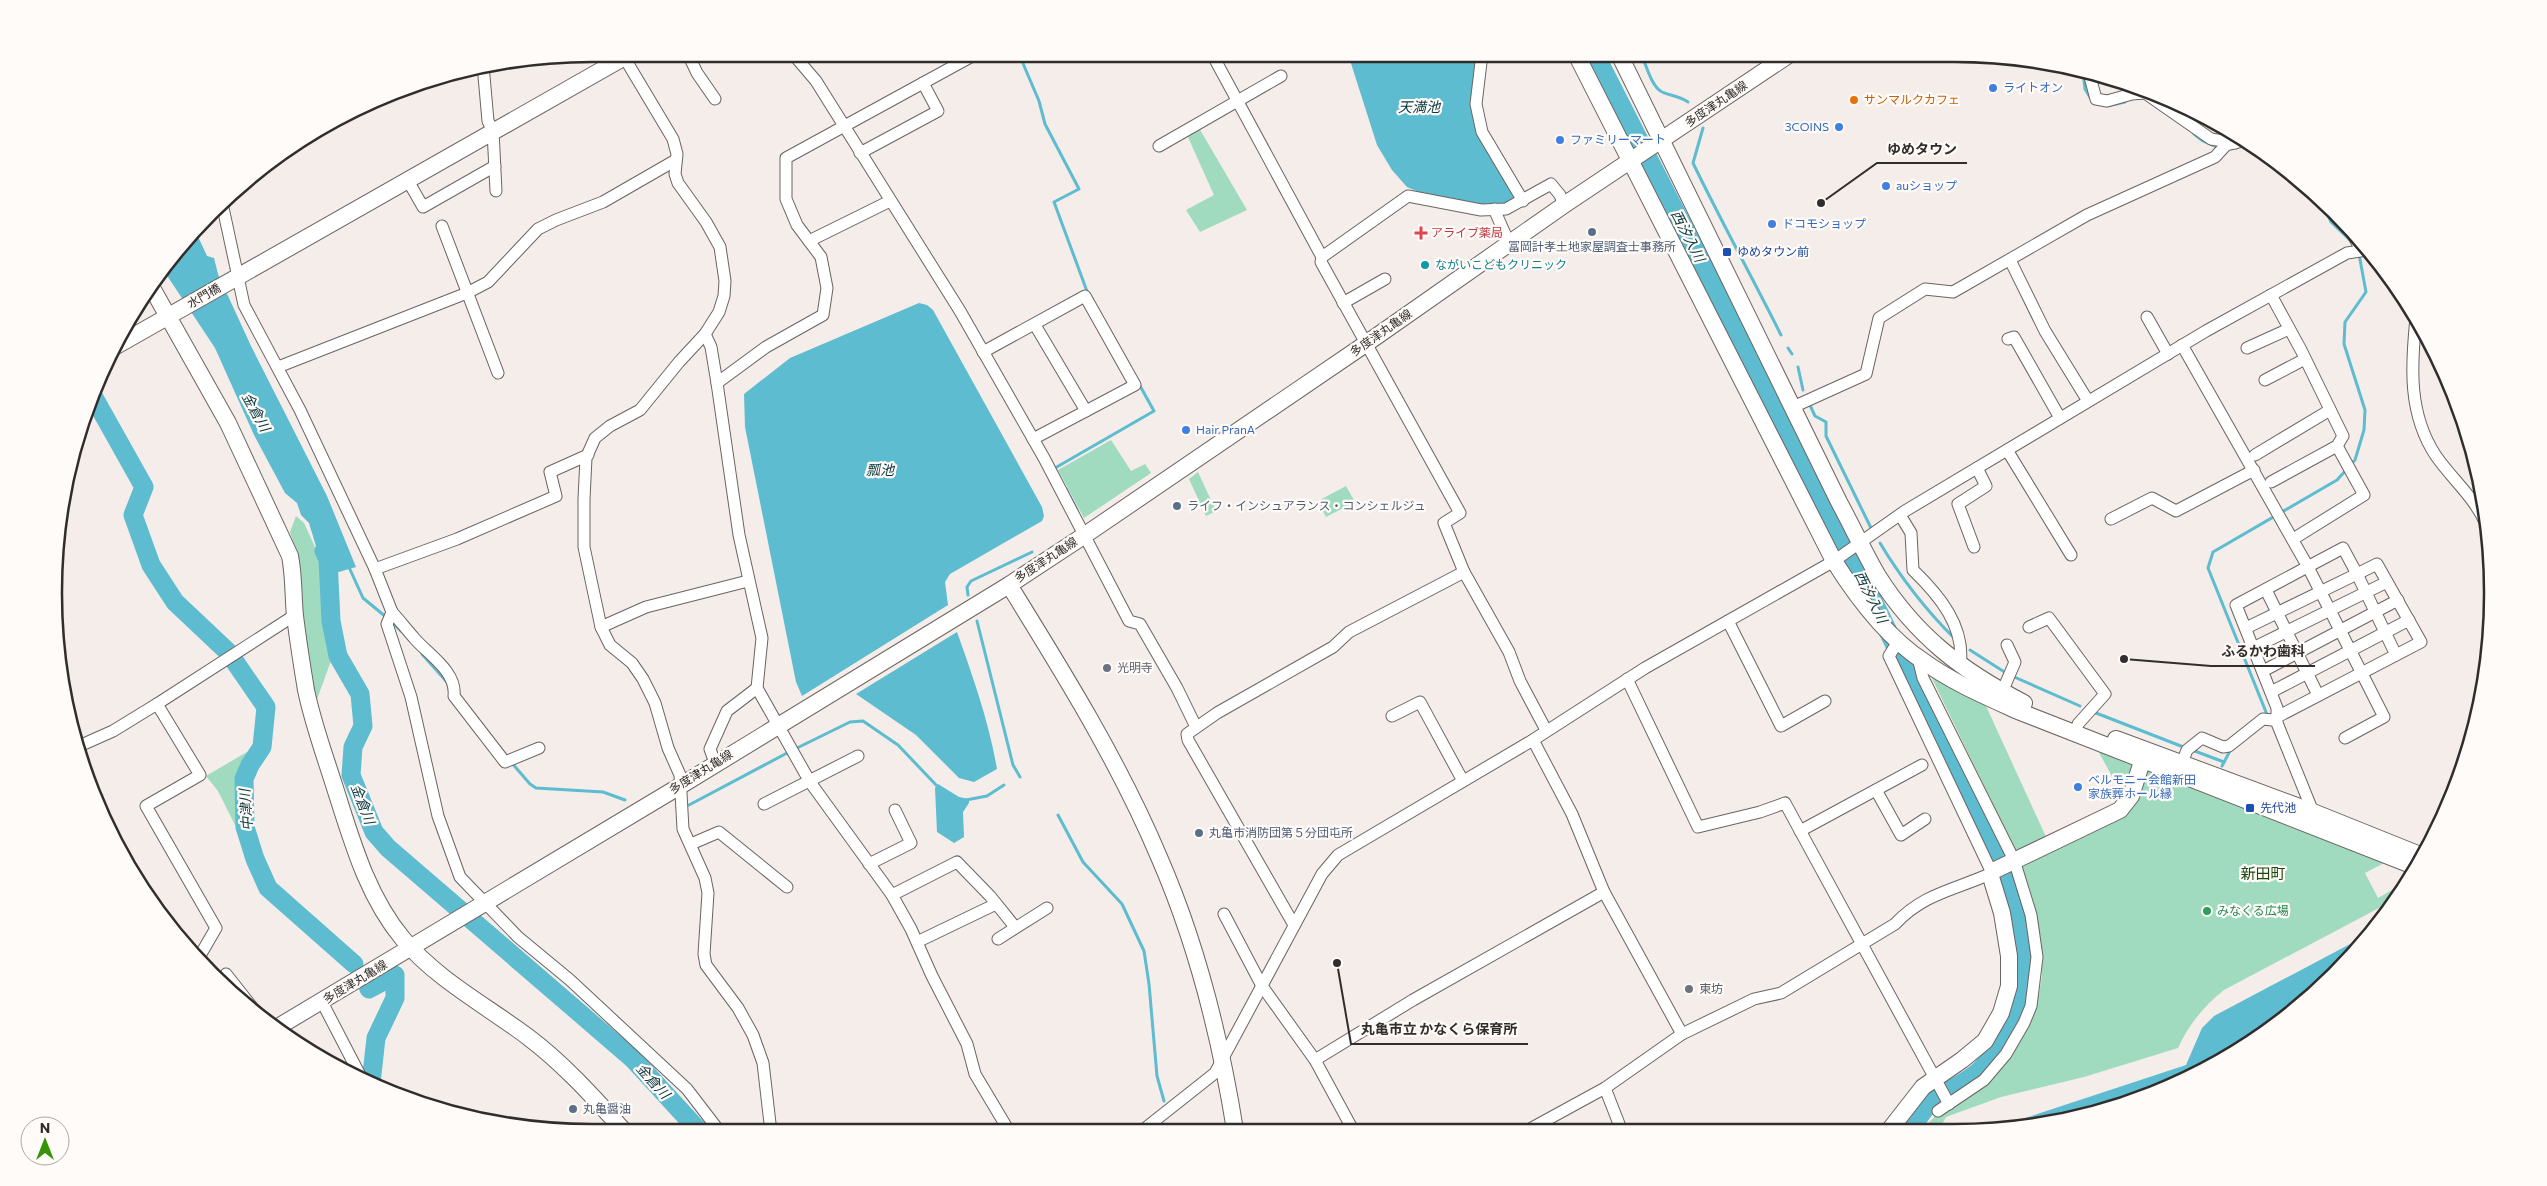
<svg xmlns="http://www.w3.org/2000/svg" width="2547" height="1186" viewBox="0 0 2547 1186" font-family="Commissioner,'Noto Sans JP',sans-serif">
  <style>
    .green { fill: #a0dbc0 }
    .water { fill: #5dbccf }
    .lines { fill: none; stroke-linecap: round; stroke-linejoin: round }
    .stream { stroke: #5dbccf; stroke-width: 3 }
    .river { stroke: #5dbccf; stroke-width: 19 }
    .street-casing { stroke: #6b6461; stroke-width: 13 }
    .secondary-casing { stroke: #6b6461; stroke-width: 18 }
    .street { stroke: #fff; stroke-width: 11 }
    .secondary { stroke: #fff; stroke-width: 16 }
    .shop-dot { fill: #3f7fe0; stroke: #fffbf8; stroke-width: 2 }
    .food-dot { fill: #e8710a; stroke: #fffbf8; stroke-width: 2 }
    .service-dot { fill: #5c6f8a; stroke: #fffbf8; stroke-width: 2 }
    .health-dot { fill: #e0444e; stroke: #fffbf8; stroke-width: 2 }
    .transit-dot { fill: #1a4fb4; stroke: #fffbf8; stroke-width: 2 }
    .culture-dot { fill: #0f9aa8; stroke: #fffbf8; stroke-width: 2 }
    .worship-dot { fill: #6b7280; stroke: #fffbf8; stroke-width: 2 }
    .leisure-dot { fill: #2e9e5b; stroke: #fffbf8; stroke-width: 2 }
    .labels { text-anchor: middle; stroke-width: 4.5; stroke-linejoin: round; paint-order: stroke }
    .shop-label { font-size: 12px; fill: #366cbe; stroke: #fffbf8; text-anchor: start }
    .food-label { font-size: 12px; fill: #c56008; stroke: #fffbf8; text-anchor: start }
    .street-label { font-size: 12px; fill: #302d2c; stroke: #fffbf8 }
    .health-label { font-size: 12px; fill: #be3a42; stroke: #fffbf8; text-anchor: start }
    .service-label { font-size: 12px; fill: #4e5e75; stroke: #fffbf8; text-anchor: start }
    .transit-label { font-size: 12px; fill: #164399; stroke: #fffbf8; text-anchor: start }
    .culture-label { font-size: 12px; fill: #0d838f; stroke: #fffbf8; text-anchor: start }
    .worship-label { font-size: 12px; fill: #5b616d; stroke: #fffbf8; text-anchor: start }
    .leisure-label { font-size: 12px; fill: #27864d; stroke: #fffbf8; text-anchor: start }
    .water-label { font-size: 14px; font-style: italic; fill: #09373f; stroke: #fffbf8 }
    .quarter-label { font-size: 15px; fill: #1c480d; stroke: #fffbf8 }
    .rim { fill: none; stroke: #302d2c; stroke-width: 2.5 }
    .leader { fill: none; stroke: #302d2c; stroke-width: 2 }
    .callout-dot { fill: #302d2c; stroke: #fffbf8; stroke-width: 2 }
    .callout-label { font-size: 14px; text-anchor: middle; font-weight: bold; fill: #302d2c; stroke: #fffbf8; stroke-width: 4.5; stroke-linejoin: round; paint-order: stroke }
  </style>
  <rect width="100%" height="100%" fill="#f4ede9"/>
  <g class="green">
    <path d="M1199 128 1247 210 1200 232 1186 210 1214 195 1187 135Z"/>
    <path d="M1111 440 1131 471 1145 464 1151 473 1084 518 1058 470Z"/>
    <path d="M1198 472 1216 511 1206 516 1189 479Z"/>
    <path d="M1346 486 1355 502 1326 517 1318 501Z"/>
    <path d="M296 516 304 523 321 560 332 658 316 702 303 625 297 553 290 532Z"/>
    <path d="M1928 670 1986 706 2047 839 2124 798 2097 749 2386 862 2365 873 2378 898 2404 883 2394 900 2224 990C2204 1006 2189 1024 2178 1048L2084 1077 2001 1097 1946 1117 1940 1128H1923L1944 1108 1960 1098 2026 1025 2039 994 2042 976 2037 920 2030 891 2017 854Z"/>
    <path d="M247 752H255C238 776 242 797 242 826L235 825 218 791 206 776Z"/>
  </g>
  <g class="water">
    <path d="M1348 54H1480L1473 116 1475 125 1517 198 1515 201 1487 207 1421 193 1407 187 1392 170 1377 145Z"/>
    <path d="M195 230 207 256 214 258 218 274 251 346 327 496 356 567 325 576 309 523 301 515 297 503 285 493 254 435 215 348 164 271Z"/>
    <path d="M919 303 927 305 933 310 1042 507 1044 516 1042 521 950 574 945 582 948 605 802 696 796 682 745 427 744 394 790 358Z"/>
    <path d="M957 632C973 677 989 722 997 769L974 782 959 778 916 735 856 694Z"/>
    <path d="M938 784 959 797 969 799V803L963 812 964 837 954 843 937 832 935 788Z"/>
    <path d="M2369 934 2282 1021 2161 1091 2025 1128H1995L2186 1065 2202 1028 2214 1016Z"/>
  </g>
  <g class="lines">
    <g class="stream">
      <path d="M1019 54 1039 101 1045 124 1079 189 1054 202 1088 294"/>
      <path d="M1641 54C1646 64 1651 86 1662 92 1671 96 1680 96 1688 102"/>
      <path d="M2083 71 2085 89 2091 99"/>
      <path d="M2107 106 2125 102"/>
      <path d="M1703 128 1693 163C1721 221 1752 277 1781 335"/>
      <path d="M2194 134 2203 141 2219 148"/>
      <path d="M2321 200 2331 222 2351 241"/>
      <path d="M1788 348 1792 354"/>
      <path d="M1798 367 1803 390"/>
      <path d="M1809 403 1815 416 1826 422V436L1871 528"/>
      <path d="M2351 464 2355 460 2364 430 2365 410 2344 344 2345 322 2366 292 2359 254"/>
      <path d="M1055 468 1154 411 1139 384"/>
      <path d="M1066 489 1077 510"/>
      <path d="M1880 543C1901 578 1925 609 1954 638"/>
      <path d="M348 565 363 598 386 617"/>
      <path d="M968 595 967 587 971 581 1032 552"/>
      <path d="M391 621 401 631"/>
      <path d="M977 621 1013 765 1020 777"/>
      <path d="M1970 650 2006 673"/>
      <path d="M422 654 446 681"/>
      <path d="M2012 676 2080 706"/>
      <path d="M2096 713 2186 748"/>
      <path d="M2268 717 2208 568 2213 552 2337 480 2347 469"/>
      <path d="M795 749 850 722 863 721 898 745 938 787"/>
      <path d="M2192 750 2224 762"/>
      <path d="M511 762 530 784 536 788 603 792 625 800"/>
      <path d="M2222 766 2231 749"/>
      <path d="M966 800 987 796 1004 785"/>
      <path d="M689 805 789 752"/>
      <path d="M1058 815 1083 862 1122 904 1144 951 1149 984 1157 1076 1164 1101"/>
      <path d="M1160 1130 1161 1121"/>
    </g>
    <g class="river">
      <path d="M1595 54 1840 534 2002 862C2026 926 2042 992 1995 1051 1990 1057 1985 1066 1978 1072 1952 1094 1931 1090 1913 1128"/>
      <path d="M93 396 144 487 133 515 151 565 175 602 228 652"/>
      <path d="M324 551 328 559 331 621 338 656 360 694 363 726 353 747 351 775 374 832 388 848 633 1059 700 1132"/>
      <path d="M233 659 266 707 262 747 250 765 244 779 245 827 255 859 268 888 354 964"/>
      <path d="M368 986 369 989 395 975V998L376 1038 371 1083"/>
    </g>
    <defs>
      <g id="street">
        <path d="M688 54 697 73 715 99"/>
        <path d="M793 54 816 81 960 311 1044 458 1129 621 1140 624 1177 688 1196 727"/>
        <path d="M1212 54 1322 257 1321 262 1460 513 1444 523 1464 572 1509 652 1520 681 1546 730"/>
        <path d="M1482 54 1476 104 1482 132 1523 201"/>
        <path d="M624 57 673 139 677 154 675 174 678 183 706 222 720 247 725 281 724 296 719 312 705 334 679 362 640 410 610 426 595 438 586 458 584 499V547L601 627 610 645 632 663 643 679 655 703 668 748 680 775 683 829 705 878 708 893 704 954 706 965 738 1008 753 1035 763 1063 771 1132"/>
        <path d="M483 65 488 121 493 131 496 191"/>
        <path d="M2089 73 2096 99 2107 101 2132 94 2145 93 2211 139 2235 143 2245 140"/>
        <path d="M1159 146 1281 76"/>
        <path d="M860 153 938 111 923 83"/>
        <path d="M407 179 423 207 495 166"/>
        <path d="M222 203 244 305 300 410 375 569 392 612 387 624 411 697 438 816 460 877 518 937 570 980 687 1089 720 1132"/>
        <path d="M1494 209 1509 243"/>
        <path d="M442 226 498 373"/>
        <path d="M2351 231 2361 250"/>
        <path d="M809 241 890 201"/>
        <path d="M1322 257 1408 196 1481 210 1506 209 1551 184 1560 195 1564 205"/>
        <path d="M2010 260 2045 331 2088 401"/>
        <path d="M2271 295 2301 350 2343 436 2337 446 2271 482"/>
        <path d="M1343 303 1385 279"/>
        <path d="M2147 317 2168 354"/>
        <path d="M2416 318C2411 366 2408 414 2436 456 2452 479 2475 498 2486 524"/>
        <path d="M1035 325 1086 411"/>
        <path d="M705 334 711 347 717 383 739 535 762 638 757 688 810 782 892 895 911 929 932 976 967 1044 975 1074 1009 1131"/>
        <path d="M2008 339 2014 337 2060 418"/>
        <path d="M2182 345 2308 567 2384 717 2345 738"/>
        <path d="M2247 348 2289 329"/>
        <path d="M983 352 1085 296 1135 385 1033 439"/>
        <path d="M278 367 467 293 488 282 538 229 556 220 603 202 676 160"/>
        <path d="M2265 380 2305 359"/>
        <path d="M717 383 766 347 823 315 827 288 821 257 797 225 786 199V158L976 54"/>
        <path d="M1793 407 1866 374 1879 318 1925 289 1953 292 2087 215 2215 157 2226 145 2235 143"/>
        <path d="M2007 450 2071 555"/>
        <path d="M2255 455 2330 410"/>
        <path d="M1900 515 1911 533 1913 570C1939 595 1966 627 1960 666"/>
        <path d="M2111 519 2152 498 2176 511 2254 470"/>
        <path d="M2298 536 2364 495 2337 446"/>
        <path d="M1974 547 1958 504 1986 486 1977 468"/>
        <path d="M375 569 457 539 556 496 550 472 588 455"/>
        <path d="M2266 590 2318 695"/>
        <path d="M392 612C400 621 407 630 415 639 429 655 457 672 454 696L505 762 539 748"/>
        <path d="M1728 621 1781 726 1825 701"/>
        <path d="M601 627 646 607 748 581"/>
        <path d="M2029 627 2049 618 2105 694 2078 724 2075 734"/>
        <path d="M2246 628 2357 574 2396 655"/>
        <path d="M2253 648 2387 582"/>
        <path d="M1918 658 1923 678 2014 860 2031 915 2037 957 2031 1006 2024 1023 2006 1054 1984 1080 1938 1111"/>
        <path d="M2263 671 2398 600"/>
        <path d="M1627 679 1698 827 1760 812 1785 803 1949 1104"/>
        <path d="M2002 692 2015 662 2007 645"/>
        <path d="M2271 692 2409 620"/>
        <path d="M1392 716 1420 702 1463 781"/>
        <path d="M1533 740 1572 814 1604 892 1682 1034"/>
        <path d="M77 747 113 731 157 704"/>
        <path d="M715 763 710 749 727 711 757 688"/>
        <path d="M2180 768 2187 750 2202 738 2223 747 2229 746 2263 719 2272 720 2277 717 2421 642 2377 564 2357 574 2343 548 2236 605 2277 708V723L2313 812 2311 816"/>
        <path d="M1876 790 1901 835 1925 819"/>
        <path d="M764 804 858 756"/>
        <path d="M1800 831 1922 765"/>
        <path d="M691 844 719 832 787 887"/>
        <path d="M869 864 911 843 895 810"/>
        <path d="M892 895 957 862 990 896 1015 927"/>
        <path d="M1224 914 1262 986 1315 1060 1353 1130"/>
        <path d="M1294 925 1188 740 1187 734 1217 713 1333 647 1349 632 1464 572"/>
        <path d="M998 939 1047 908"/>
        <path d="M917 942 996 904"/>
        <path d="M198 959 216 928 146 806 200 775 157 704 295 615"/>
        <path d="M226 974 256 1012"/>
        <path d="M322 1002 362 1079"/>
        <path d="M1315 1060 1413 1000 1604 892"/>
        <path d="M1605 1088 1621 1129"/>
        <path d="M1530 1129 1605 1088 1682 1034 1754 999 1781 993 1895 924C1924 893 1955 890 1992 873L1889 656 1899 640"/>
        <path d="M1143 1130 1215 1073 1322 874 1338 855 1533 740 1645 668 1834 561 1905 511 2206 331 2347 253 2367 250"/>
      </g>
      <g id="secondary">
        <path d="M1576 54 1834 561C1856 596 1888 638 1923 661 1952 682 1985 696 2018 711L2414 866"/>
        <path d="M1619 54 1839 502C1852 526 1864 552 1878 576 1916 636 1962 671 2024 703"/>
        <path d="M152 288 228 423 290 556C294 576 293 595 295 616 298 640 302 666 306 690 313 724 325 756 335 788 352 841 367 896 403 939 436 979 487 1006 528 1037 564 1064 595 1099 625 1132"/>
        <path d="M116 346 630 54"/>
        <path d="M1009 585C1063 672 1119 762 1159 857 1197 944 1220 1036 1235 1130"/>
        <path d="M2116 739 2313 812 2420 855"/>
        <path d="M278 1027 680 786 1009 585 1085 535 1367 343 1564 205 1790 54"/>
        <path d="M1891 1128 1923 1087 1962 1060 1985 1041 2001 1013 2009 986V956L2002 913 1991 877 1993 871 2120 810 2131 796 2145 752"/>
      </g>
    </defs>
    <use href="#street" class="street-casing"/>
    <use href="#secondary" class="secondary-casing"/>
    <use href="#street" class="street"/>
    <use href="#secondary" class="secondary"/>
  </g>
  <g class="shop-dot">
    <circle cx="1993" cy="88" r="5"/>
    <circle cx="1839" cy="127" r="5"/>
    <circle cx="1560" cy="140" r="5"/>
    <circle cx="1886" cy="186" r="5"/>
    <circle cx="1772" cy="224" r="5"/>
    <circle cx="1186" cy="430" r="5"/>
    <circle cx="2078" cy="787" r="5"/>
  </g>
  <circle class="food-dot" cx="1854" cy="100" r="5"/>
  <g class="service-dot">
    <circle cx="1592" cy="232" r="5"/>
    <circle cx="1177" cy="506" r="5"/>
    <circle cx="1199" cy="833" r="5"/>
    <circle cx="573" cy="1109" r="5"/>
  </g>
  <path class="health-dot" d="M1418.5 225.5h5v5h5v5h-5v5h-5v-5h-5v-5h5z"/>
  <g class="transit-dot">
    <rect x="1722" y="247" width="10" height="10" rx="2.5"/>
    <rect x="2245" y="803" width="10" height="10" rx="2.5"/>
  </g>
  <circle class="culture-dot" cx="1425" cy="265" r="5"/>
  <g class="worship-dot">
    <circle cx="1107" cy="668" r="5"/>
    <circle cx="1689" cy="989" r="5"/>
  </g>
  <circle class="leisure-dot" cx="2207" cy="911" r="5"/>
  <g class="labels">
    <g class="shop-label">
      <text x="2003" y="92">ライトオン</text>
      <text x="1829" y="131" text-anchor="end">3COINS</text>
      <text x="1570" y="144">ファミリーマート</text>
      <text x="1896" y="190">auショップ</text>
      <text x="1782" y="228">ドコモショップ</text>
      <text x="1196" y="434">Hair PranA</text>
      <text x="2088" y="784">ベルモニー会館新田<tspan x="2088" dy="14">家族葬ホール縁</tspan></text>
    </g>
    <g class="food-label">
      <text x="1864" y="104">サンマルクカフェ</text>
    </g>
    <g class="street-label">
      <text transform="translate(1716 104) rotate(-34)" y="4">多度津丸亀線</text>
      <text transform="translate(204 296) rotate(-30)" y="4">水門橋</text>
      <text transform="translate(1381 333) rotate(-35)" y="4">多度津丸亀線</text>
      <text transform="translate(1046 560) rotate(-33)" y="4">多度津丸亀線</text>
      <text transform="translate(701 772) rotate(-32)" y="4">多度津丸亀線</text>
      <text transform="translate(355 982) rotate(-31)" y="4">多度津丸亀線</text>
    </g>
    <g class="health-label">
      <text x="1431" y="237">アライブ薬局</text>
    </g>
    <g class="service-label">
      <text x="1592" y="251" text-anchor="middle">冨岡計孝土地家屋調査士事務所</text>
      <text x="1187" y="510">ライフ・インシュアランス・コンシェルジュ</text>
      <text x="1209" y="837">丸亀市消防団第５分団屯所</text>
      <text x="583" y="1113">丸亀醤油</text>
    </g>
    <g class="transit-label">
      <text x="1737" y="256">ゆめタウン前</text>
      <text x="2260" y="812">先代池</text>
    </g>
    <g class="culture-label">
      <text x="1435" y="269">ながいこどもクリニック</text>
    </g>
    <g class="worship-label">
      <text x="1117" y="672">光明寺</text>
      <text x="1699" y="993">東坊</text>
    </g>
    <g class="leisure-label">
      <text x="2217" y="915">みなくる広場</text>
    </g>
    <g class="water-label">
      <text x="1419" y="112">天満池</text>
      <text transform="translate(1688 236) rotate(63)" y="5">西汐入川</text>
      <text transform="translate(256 412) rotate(61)" y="5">金倉川</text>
      <text x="880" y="475">瓢池</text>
      <text transform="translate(1871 597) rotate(64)" y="5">西汐入川</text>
      <text transform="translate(363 804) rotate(69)" y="5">金倉川</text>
      <text transform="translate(246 810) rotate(-94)" y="5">中津川</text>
      <text transform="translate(653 1081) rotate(48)" y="5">金倉川</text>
    </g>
    <g class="quarter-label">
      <text x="2263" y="879">新田町</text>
    </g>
  </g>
  <path d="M0 0H2547V1186H0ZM592 62H1954A530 530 0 0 1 2484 592V594A530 530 0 0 1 1954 1124H592A530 530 0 0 1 62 594V592A530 530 0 0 1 592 62Z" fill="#fffbf8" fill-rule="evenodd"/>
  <path class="rim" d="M592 62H1954A530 530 0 0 1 2484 592V594A530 530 0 0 1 1954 1124H592A530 530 0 0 1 62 594V592A530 530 0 0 1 592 62Z"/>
  <path class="leader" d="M1821 203L1877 163H1967M2124 659L2211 666H2315M1337 963L1351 1044H1528"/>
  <g class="callout-dot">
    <circle cx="1821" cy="203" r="5"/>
    <circle cx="2124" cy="659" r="5"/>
    <circle cx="1337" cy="963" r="5"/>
  </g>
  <g class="callout-label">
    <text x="1922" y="154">ゆめタウン</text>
    <text x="2263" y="656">ふるかわ歯科</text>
    <text x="1439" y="1034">丸亀市立 かなくら保育所</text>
  </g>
  <g transform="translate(45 1141)"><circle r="24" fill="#fffbf8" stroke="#aca9a6"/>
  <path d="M0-4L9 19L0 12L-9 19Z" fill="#359209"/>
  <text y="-8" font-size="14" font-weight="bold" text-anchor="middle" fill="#302d2c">N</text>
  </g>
</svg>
